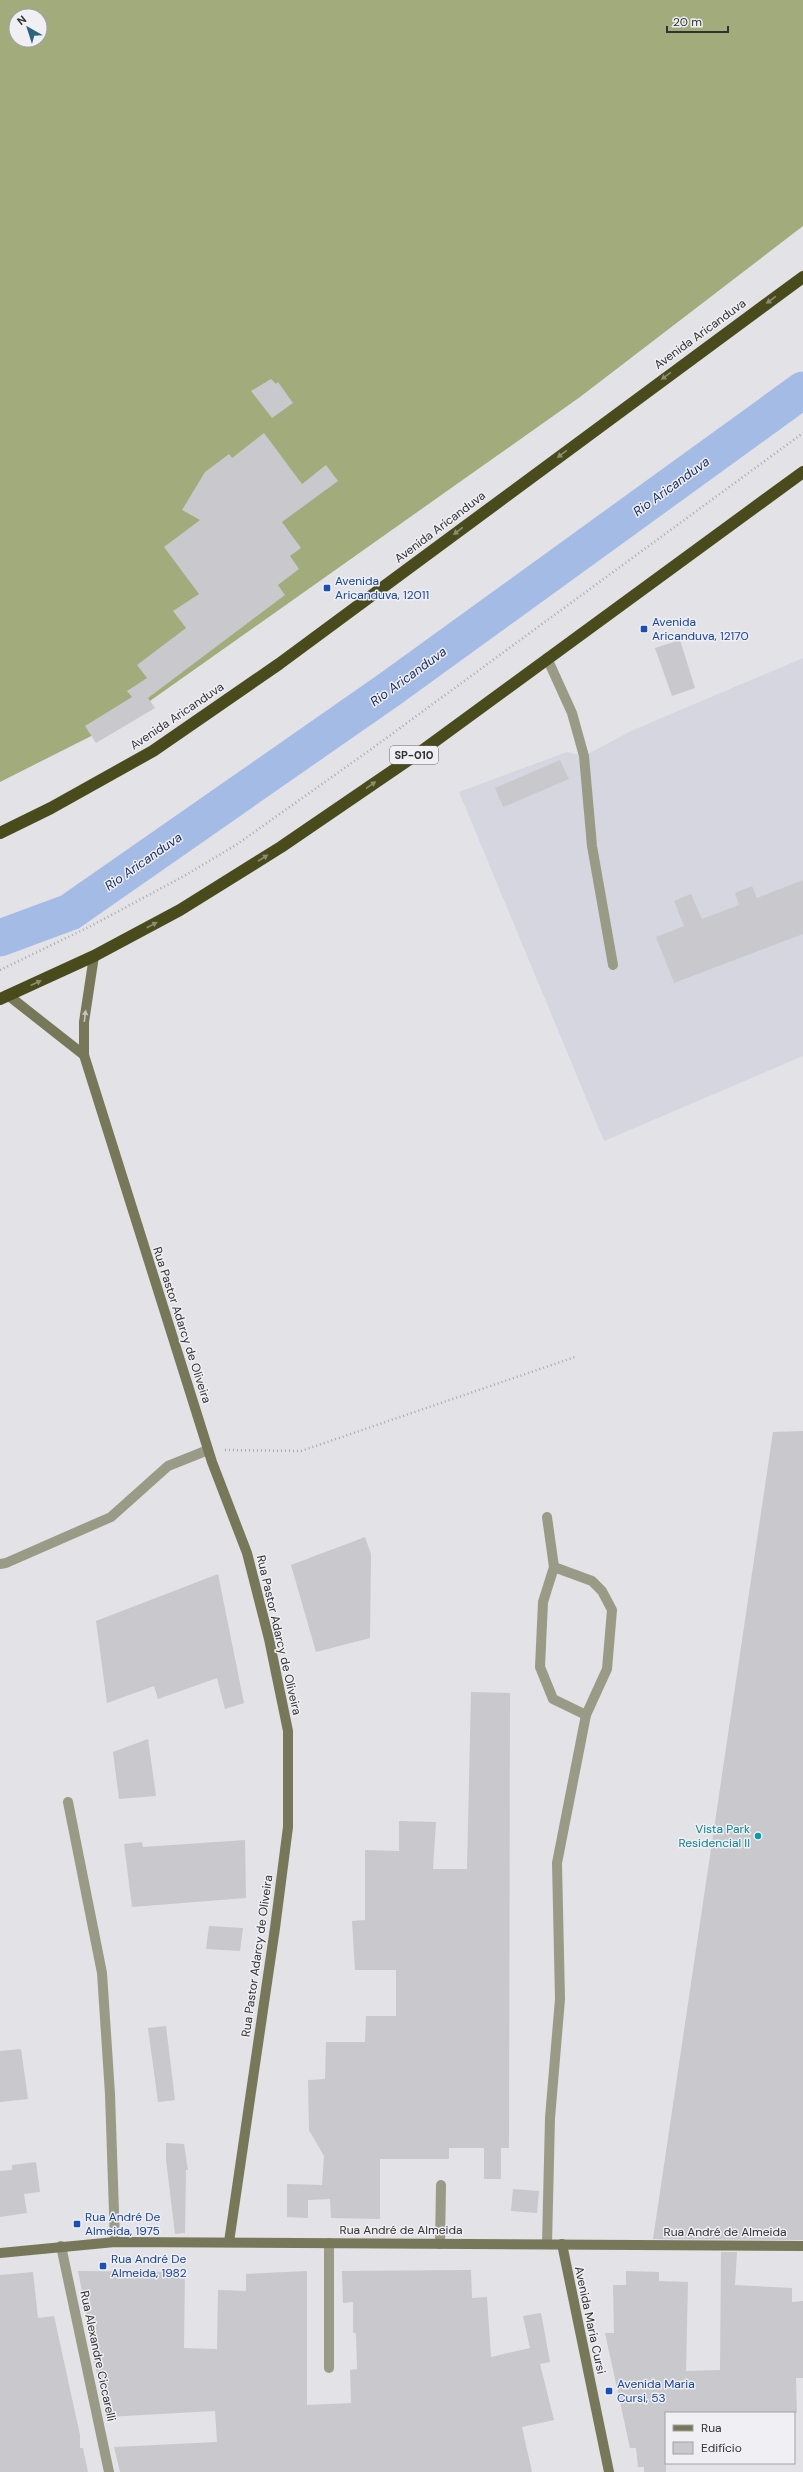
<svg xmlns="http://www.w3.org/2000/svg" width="803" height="2472" viewBox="0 0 803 2472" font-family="'DM Sans',sans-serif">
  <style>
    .built { fill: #d6d6e1 }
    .forest { fill: #a1ab7b; fill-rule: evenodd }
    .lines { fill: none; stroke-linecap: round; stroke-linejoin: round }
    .river { stroke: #a4bbe5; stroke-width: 37 }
    .building { fill: #c8c8cd }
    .path { stroke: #aaaaad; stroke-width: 2.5; stroke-dasharray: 1 3; stroke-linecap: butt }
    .lane { stroke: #9a9b86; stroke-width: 10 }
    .street { stroke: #9a9b86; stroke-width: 10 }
    .secondary { stroke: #77785a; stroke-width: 10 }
    .highway { stroke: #4a4b1d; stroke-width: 12 }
    .oneway { fill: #8c8d73 }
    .oneway2 { fill: #c5c5be }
    .transit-dot { fill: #1a4fb4; stroke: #efeff4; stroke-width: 1.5 }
    .culture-dot { fill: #0f9aa8; stroke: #efeff4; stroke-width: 1.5 }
    .labels { text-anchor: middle; stroke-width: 3; stroke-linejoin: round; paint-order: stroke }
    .shield { fill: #efeff4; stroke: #6a6a6c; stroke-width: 1 }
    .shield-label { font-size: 11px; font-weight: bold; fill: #313132 }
    .street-label { font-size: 12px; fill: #313132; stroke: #efeff4 }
    .transit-label { font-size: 12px; fill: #164399; stroke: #efeff4; text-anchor: start }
    .culture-label { font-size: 12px; fill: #0d838f; stroke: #efeff4; text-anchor: end }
    .water-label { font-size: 13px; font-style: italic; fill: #132a5d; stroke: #efeff4 }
  </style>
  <rect width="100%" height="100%" fill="#e2e2e7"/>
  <path class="built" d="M803 658V1056L604 1141 459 792 567 752 584 756 631 731Z"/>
  <path class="forest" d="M0 0H803V226L580 397 123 720 0 782ZM16 16H40V40H16Z"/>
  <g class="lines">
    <path class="river" d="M0 938 70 912 390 689 803 390"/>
  </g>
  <g class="building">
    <path d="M271 379 276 384 278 382 293 403 272 418 251 391Z"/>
    <path d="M264 433 302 484 326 465 338 481 282 522 301 548 290 556 299 569 278 585 285 595 148 698 155 708 96 743 85 726 132 697 127 691 147 678 137 665 186 628 173 611 199 594 164 547 200 520 182 510 205 472 229 454 232 458Z"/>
    <path d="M680 640 695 688 672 696 655 648Z"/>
    <path d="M560 760 569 779 503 807 495 788Z"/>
    <path d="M803 880V934L674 983 656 937 684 926 674 901 691 894 702 919 739 905 735 893 752 886 757 898Z"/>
    <path d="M803 1431V2240L653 2239 773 1432Z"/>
    <path d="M365 1537 371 1554 370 1638 316 1652 291 1565Z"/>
    <path d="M218 1574 244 1703 225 1709 217 1678 158 1699 154 1686 107 1703 96 1621Z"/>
    <path d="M471 1692 510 1693 509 2148H501V2179H484V2148H449V2159H380V2219L331 2218 330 2199 308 2200V2218L287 2217V2184L322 2185 324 2156 309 2130 308 2080 325 2079 326 2042H365L366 2016H396V1970H355L352 1921 365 1920V1850L399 1851V1821L436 1822 433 1869H467Z"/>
    <path d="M148 1739 156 1796 119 1799 113 1752Z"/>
    <path d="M245 1840 246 1898 132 1907 124 1844 142 1842 143 1847Z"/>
    <path d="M209 1926 243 1928 240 1951 206 1949Z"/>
    <path d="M166 2026 175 2100 158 2102 148 2028Z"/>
    <path d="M21 2049 28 2099 0 2102V2051Z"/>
    <path d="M166 2143 184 2144 188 2170H186L185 2233 175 2234 166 2160Z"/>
    <path d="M36 2162 40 2192 24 2194 27 2213 0 2217V2171L12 2170V2165Z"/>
    <path d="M513 2189 539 2191 537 2213 511 2211Z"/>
    <path d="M721 2252H737L735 2285 792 2288V2302L803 2301V2378H796L797 2413H666V2472H644V2467H638L636 2448H630L605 2333H614L613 2285H626V2271L659 2272V2281L688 2282 686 2371 720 2370Z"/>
    <path d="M471 2270 472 2298 487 2297 491 2357 530 2348 523 2316 541 2313 550 2362 540 2364 554 2420 522 2427 532 2472H120L114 2447 217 2442 215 2411 107 2417 93 2357H95L96 2323H88L78 2271 185 2272 184 2348 217 2349 218 2290 246 2291V2274L307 2271V2405L351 2403 350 2370 357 2369 356 2334 353 2332V2302L343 2303 342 2271Z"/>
    <path d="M33 2272 38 2318 54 2316 80 2435V2448H83L88 2472H0V2275Z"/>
  </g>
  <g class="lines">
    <g class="path">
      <path d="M0 970 89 927 184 876 236 845 370 750 803 433"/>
      <path d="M225 1450 301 1451 575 1357"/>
    </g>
    <g class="lane">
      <path d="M547 658 572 713 584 756 592 846 613 965"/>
      <path d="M547 1517 554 1567 543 1602 540 1667 553 1699 586 1715"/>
      <path d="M0 1564 6 1563 111 1517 168 1466 208 1450"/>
      <path d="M68 1802 102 1973 110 2094 115 2242"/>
      <path d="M329 2243V2368"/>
      <path d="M440 2244 441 2185"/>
      <path d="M547 2244 550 2118 560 1999 557 1863 586 1715 607 1669 612 1610 602 1591 592 1581 554 1567"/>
    </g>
    <path class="street" d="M61 2246 109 2472"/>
    <g class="secondary">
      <path d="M94 956 84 1022V1055L212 1462 247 1553 269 1639 288 1731V1827L275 1928 229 2242"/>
      <path d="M9 996 84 1055"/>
      <path d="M562 2244 609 2472"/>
      <path d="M0 2253 115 2242 803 2246"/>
    </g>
    <g class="highway">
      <path d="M0 833 51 808 153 751 279 664 803 277"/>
      <path d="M0 999 94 956 180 910 281 847 423 750 803 472"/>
    </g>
  </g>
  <defs><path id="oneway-solid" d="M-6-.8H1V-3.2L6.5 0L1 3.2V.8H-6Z"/></defs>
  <g class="oneway">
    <use href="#oneway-solid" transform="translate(771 300) rotate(144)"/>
    <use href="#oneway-solid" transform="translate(666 376) rotate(144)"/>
    <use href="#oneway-solid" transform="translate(562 454) rotate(143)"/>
    <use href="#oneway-solid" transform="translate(458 531) rotate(143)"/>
    <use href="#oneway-solid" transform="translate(371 785) rotate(-35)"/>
    <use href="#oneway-solid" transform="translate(263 858) rotate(-32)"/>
    <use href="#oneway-solid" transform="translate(152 925) rotate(-28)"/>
    <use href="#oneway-solid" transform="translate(36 983) rotate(-25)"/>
  </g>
  <use class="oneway2" href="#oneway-solid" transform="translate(85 1016) rotate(-83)"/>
  <g class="transit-dot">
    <rect x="323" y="584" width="8" height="8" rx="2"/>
    <rect x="640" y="625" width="8" height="8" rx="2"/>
    <rect x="73" y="2220" width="8" height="8" rx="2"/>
    <rect x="99" y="2262" width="8" height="8" rx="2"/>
    <rect x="605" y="2387" width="8" height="8" rx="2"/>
  </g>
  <circle class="culture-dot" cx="758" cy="1836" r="4"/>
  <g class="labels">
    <rect class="shield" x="390" y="746" width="48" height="18" rx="3"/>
    <g class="shield-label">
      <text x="414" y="759">SP-010</text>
    </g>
    <g class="street-label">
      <text transform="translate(700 334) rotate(-36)" y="4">Avenida Aricanduva</text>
      <text transform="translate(440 527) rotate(-37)" y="4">Avenida Aricanduva</text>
      <text transform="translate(177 716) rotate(-34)" y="4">Avenida Aricanduva</text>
      <text transform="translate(182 1325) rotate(72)" y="4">Rua Pastor Adarcy de Oliveira</text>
      <text transform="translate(279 1635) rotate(77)" y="4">Rua Pastor Adarcy de Oliveira</text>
      <text transform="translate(257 1956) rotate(-82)" y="4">Rua Pastor Adarcy de Oliveira</text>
      <text x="401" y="2234">Rua André de Almeida</text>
      <text x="725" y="2236">Rua André de Almeida</text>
      <text transform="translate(590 2320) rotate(78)" y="4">Avenida Maria Cursi</text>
      <text transform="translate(98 2356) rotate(78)" y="4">Rua Alexandre Ciccarelli</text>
    </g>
    <g class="transit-label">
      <text x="335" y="585">Avenida<tspan x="335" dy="14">Aricanduva, 12011</tspan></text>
      <text x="652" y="626">Avenida<tspan x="652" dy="14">Aricanduva, 12170</tspan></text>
      <text x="85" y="2221">Rua André De<tspan x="85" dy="14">Almeida, 1975</tspan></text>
      <text x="111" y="2263">Rua André De<tspan x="111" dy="14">Almeida, 1982</tspan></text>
      <text x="617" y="2388">Avenida Maria<tspan x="617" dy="14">Cursi, 53</tspan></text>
    </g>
    <g class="culture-label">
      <text x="750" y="1833">Vista Park<tspan x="750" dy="14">Residencial II</tspan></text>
    </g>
    <g class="water-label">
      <text transform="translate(671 486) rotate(-36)" y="5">Rio Aricanduva</text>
      <text transform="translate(408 676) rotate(-36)" y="5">Rio Aricanduva</text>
      <text transform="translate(143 861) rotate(-35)" y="5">Rio Aricanduva</text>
    </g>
  </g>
  <rect x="665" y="2412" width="130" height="52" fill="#efeff4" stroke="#a3a3a6"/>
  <rect x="673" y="2425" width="20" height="6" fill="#77785a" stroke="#a3a3a6"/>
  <text x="701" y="2432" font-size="12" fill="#313132">Rua</text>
  <rect x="673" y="2442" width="20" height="12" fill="#c8c8cd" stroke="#a3a3a6"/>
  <text x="701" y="2452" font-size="12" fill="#313132">Edifício</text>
  <g transform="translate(28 28) rotate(321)"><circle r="19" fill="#efeff4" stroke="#a3a3a6"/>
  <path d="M0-3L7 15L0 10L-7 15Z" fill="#2b667e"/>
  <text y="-6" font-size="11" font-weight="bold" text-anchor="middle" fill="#313132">N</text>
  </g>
  <path d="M667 26v6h61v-6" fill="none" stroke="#313132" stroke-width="2"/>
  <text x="673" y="26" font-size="12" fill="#313132" stroke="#efeff4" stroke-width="3" paint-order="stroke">20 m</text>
</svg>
